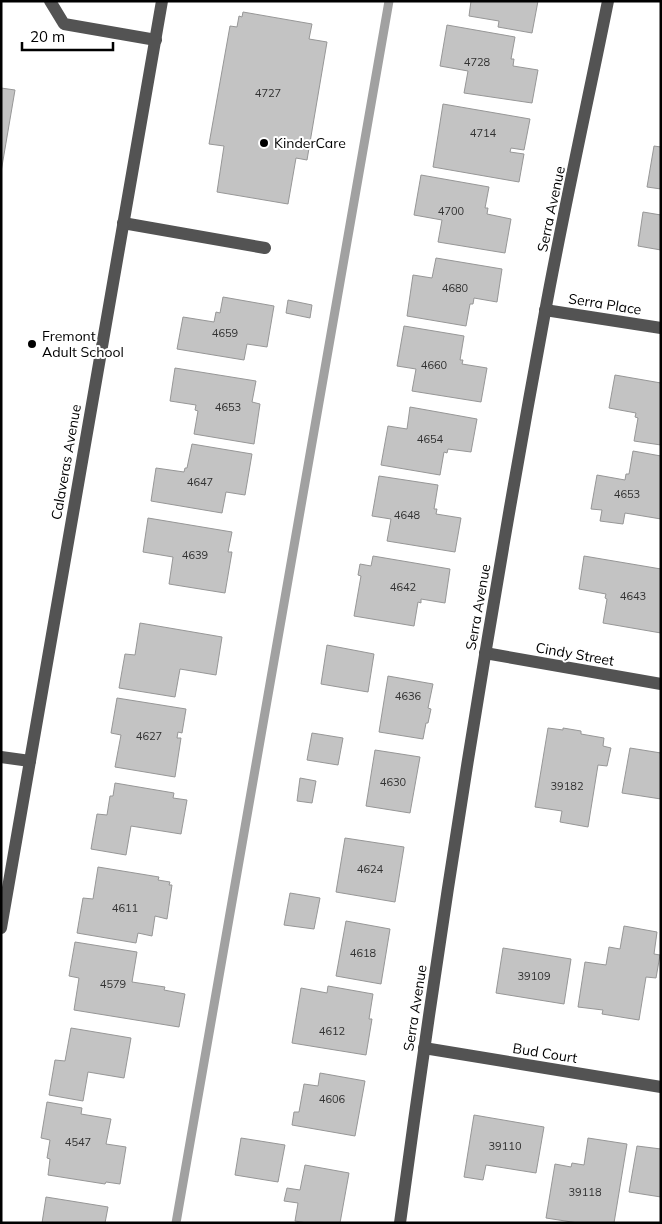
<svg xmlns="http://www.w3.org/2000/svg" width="662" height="1224" viewBox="0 0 662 1224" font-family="Mulish,sans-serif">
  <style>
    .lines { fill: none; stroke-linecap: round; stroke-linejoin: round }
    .stream { stroke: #a1a1a1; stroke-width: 9 }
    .building { fill: #c3c3c3; stroke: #979797 }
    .minor { stroke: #535353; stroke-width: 12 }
    .poi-dot { fill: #000; stroke: #fff; stroke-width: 2 }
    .labels { text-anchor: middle; stroke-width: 4; stroke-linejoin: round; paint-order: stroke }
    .number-label { font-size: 11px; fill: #313131 }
    .poi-label { font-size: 14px; fill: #000; stroke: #fff; text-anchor: start }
    .street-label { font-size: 14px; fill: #000; stroke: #fff }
  </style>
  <rect width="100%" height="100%" fill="#fff"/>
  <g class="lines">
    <path class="stream" d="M176 1223 389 1"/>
  </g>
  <g class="building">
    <path d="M471 1H538L532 33 498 27 499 21 469 16Z"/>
    <path d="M243 12 312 24 309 39 327 42 307 160 296 158 288 204 217 192 224 146 209 144 230 26 237 27 239 16 242 17Z"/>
    <path d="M447 25 515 37 511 59H514L513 66 538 70 532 103 464 93 468 71 440 66Z"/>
    <path d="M1 88 15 90 1 172Z"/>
    <path d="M443 104 530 119 524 150 511 148 510 152 524 154 519 182 433 167Z"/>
    <path d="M654 146 661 147V189L647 187Z"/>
    <path d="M421 175 489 187 485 208H488L487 214 511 219 505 253 438 242 442 220 414 215Z"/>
    <path d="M643 212 661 215V250L638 246Z"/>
    <path d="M436 258 502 269 497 302 474 298 473 304H470L466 326 407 316 413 275 432 278Z"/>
    <path d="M223 297 274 306 267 347 247 344 244 360 177 349 183 317 214 322 216 312 220 313Z"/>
    <path d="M288 300 312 305 310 318 286 313Z"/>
    <path d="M404 326 464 336 460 360H463L462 364 487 368 481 402 412 391 416 369 397 366Z"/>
    <path d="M175 368 256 381 252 402 260 404 254 444 194 434 198 411 195 410 196 405 170 401Z"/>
    <path d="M615 375 661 383V445L634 441 638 418 635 417 636 413 609 408Z"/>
    <path d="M410 407 477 419 471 452 448 449 447 453 444 452 440 475 381 465 388 426 407 429Z"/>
    <path d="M192 444 252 454 245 495 226 492 222 513 151 501 156 468 184 472 185 468H187Z"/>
    <path d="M633 451 661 456V519L625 513 623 524 600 521 602 510 591 509 597 475 625 480 626 474H629Z"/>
    <path d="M379 476 438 485 434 509H437L436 514 461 518 455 552 387 541 391 519 372 516Z"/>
    <path d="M148 518 232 532 228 552H232L225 593 169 584 173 557 143 552Z"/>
    <path d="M373 556 450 569 445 603 421 599V603L418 602 414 626 354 616 361 576 358 575 360 564 371 566Z"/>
    <path d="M584 556 661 569V633L603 623 607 599 605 598 606 594 579 589Z"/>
    <path d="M140 623 222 637 216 675 180 669 175 697 119 688 125 654 135 655Z"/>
    <path d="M327 645 374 654 368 692 321 684Z"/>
    <path d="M388 676 433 684 428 708 431 709 428 723H426L423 739 379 732Z"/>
    <path d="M117 698 186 709 182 733 178 732 177 738H181L175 777 115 767 121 735 111 733Z"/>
    <path d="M548 728 563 730V728L581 731V734L604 738 603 746 611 748 607 766 598 765 588 827 560 822 562 811 535 807Z"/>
    <path d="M312 733 343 738 338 765 307 760Z"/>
    <path d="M630 748 661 753V799L622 793Z"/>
    <path d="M375 750 420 757 410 813 366 806Z"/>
    <path d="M300 778 316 781 312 803 297 801Z"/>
    <path d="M115 783 174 793 173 798 187 800 181 834 131 826 126 855 91 849 97 814 107 815 110 796H113Z"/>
    <path d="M345 838 404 847 395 902 336 892Z"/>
    <path d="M98 867 159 877 158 880 170 882 169 885H172L167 919 155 916 152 936 138 933 136 943 77 933 83 898 93 899Z"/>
    <path d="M290 893 320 898 314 929 284 925Z"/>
    <path d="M346 921 390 929 381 984 336 976Z"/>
    <path d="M624 926 657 932 654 954 660 955 656 978 646 977 639 1020 602 1014 603 1010 578 1007 585 962 606 965 609 947 620 949Z"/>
    <path d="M75 942 137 952 132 982 165 987 164 990 185 994 179 1027 74 1010 79 978 69 976Z"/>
    <path d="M503 948 571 959 564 1004 496 993Z"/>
    <path d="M328 986 373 994 369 1019H372L366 1055 292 1043 301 988 327 993Z"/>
    <path d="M71 1028 131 1038 124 1078 88 1072 83 1101 49 1095 55 1060 65 1061Z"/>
    <path d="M320 1073 365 1081 355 1136 292 1125 294 1112H299L304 1084 318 1086Z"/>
    <path d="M47 1102 82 1108 81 1114 111 1119 106 1144 126 1147 120 1184 106 1182 105 1184 48 1175 50 1159 47 1158 50 1140 41 1138Z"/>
    <path d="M474 1115 544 1127 536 1173 486 1165 483 1180 464 1177Z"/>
    <path d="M241 1138 285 1145 278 1182 235 1175Z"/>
    <path d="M588 1138 627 1144 614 1223H578L546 1218 555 1164 571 1167 572 1163 584 1165Z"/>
    <path d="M637 1146 661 1149V1197L629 1192Z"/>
    <path d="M305 1165 349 1173 340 1223H307L295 1221 298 1203 284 1201 287 1188 300 1190Z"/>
    <path d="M46 1197 108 1207 105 1223H42Z"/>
  </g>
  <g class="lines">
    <g class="minor">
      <path d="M50 1 64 24 156 40"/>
      <path d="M123 223 265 248"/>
      <path d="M545 310 661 328"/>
      <path d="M485 653 661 684"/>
      <path d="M1 757 30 761"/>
      <path d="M1 928 162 1"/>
      <path d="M424 1048 661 1087"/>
      <path d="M400 1223C441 918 489 615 545 312 564 208 587 105 608 1"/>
    </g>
  </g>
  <g class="poi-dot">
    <circle cx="264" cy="143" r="5"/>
    <circle cx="32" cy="344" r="5"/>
  </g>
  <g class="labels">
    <g class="number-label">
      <text x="477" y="66">4728</text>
      <text x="268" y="97">4727</text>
      <text x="483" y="137">4714</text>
      <text x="451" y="215">4700</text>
      <text x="455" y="292">4680</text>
      <text x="225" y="337">4659</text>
      <text x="434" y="369">4660</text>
      <text x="228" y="411">4653</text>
      <text x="430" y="443">4654</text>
      <text x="200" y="486">4647</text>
      <text x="627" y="498">4653</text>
      <text x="407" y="519">4648</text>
      <text x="195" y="559">4639</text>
      <text x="403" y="591">4642</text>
      <text x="633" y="600">4643</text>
      <text x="408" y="700">4636</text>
      <text x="149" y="740">4627</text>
      <text x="393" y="786">4630</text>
      <text x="567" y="790">39182</text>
      <text x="370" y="873">4624</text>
      <text x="125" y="912">4611</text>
      <text x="363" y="957">4618</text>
      <text x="534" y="980">39109</text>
      <text x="113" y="988">4579</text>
      <text x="332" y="1035">4612</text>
      <text x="332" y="1103">4606</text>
      <text x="78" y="1146">4547</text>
      <text x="505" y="1150">39110</text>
      <text x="585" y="1196">39118</text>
    </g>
    <g class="poi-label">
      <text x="274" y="148">KinderCare</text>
      <text x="42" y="341">Fremont<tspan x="42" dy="16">Adult School</tspan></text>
    </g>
    <g class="street-label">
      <text transform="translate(551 209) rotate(-78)" y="5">Serra Avenue</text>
      <text transform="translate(605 304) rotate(9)" y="5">Serra Place</text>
      <text transform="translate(66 462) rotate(-80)" y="5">Calaveras Avenue</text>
      <text transform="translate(478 607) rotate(-80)" y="5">Serra Avenue</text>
      <text transform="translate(575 654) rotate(10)" y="5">Cindy Street</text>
      <text transform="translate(415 1008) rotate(-81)" y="5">Serra Avenue</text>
      <text transform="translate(545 1053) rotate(9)" y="5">Bud Court</text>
    </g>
  </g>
  <rect width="662" height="1224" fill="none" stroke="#000000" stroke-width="5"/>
  <path d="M22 42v8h91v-8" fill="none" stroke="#000000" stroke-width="2.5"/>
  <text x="30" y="42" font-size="15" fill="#000000" stroke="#ffffff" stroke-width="4" paint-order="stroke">20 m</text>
</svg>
